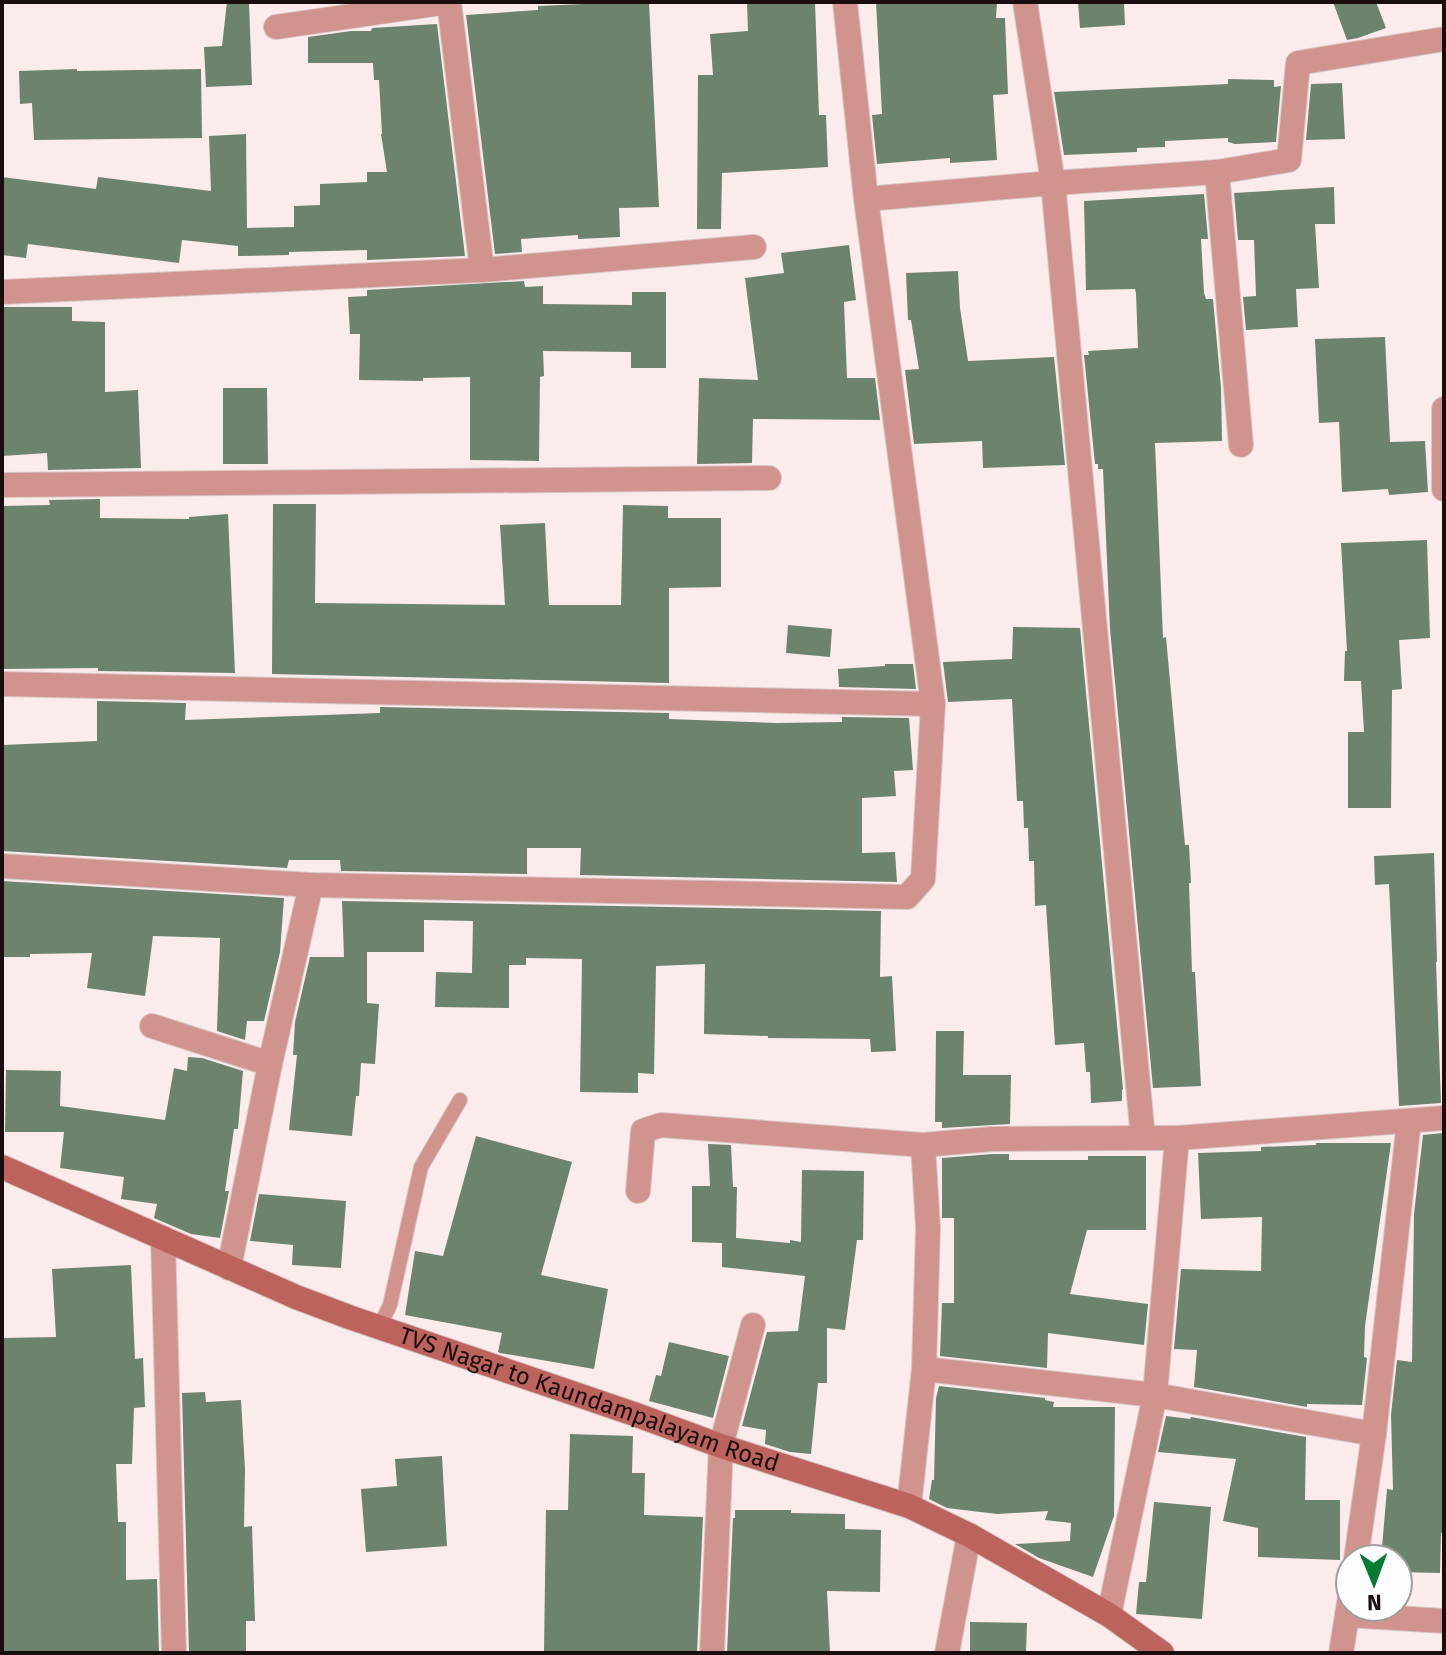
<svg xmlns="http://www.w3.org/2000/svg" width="1446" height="1655" viewBox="0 0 1446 1655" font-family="'Fira Sans',sans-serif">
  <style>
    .building { fill: #6c836e }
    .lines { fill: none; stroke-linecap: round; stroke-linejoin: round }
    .lane-casing { stroke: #d7c8c7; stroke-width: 16 }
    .street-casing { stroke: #d7c8c7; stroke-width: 26 }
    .secondary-casing { stroke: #d7c8c7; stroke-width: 26 }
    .lane { stroke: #d1938d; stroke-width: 14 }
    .street { stroke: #d1938d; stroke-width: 24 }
    .secondary { stroke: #bd635d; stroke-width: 24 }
    .labels { text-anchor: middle; stroke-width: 7; stroke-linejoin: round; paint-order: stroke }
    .street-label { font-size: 24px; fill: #190e0d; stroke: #fdfdfd }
  </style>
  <rect width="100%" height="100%" fill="#fbeceb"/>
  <g class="building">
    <path d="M227 2H249L252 85 206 87 204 47 222 46Z"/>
    <path d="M629 2H649L659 207 619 208 620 237 578 239V235L521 239 522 252 495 254 466 15 538 10V6Z"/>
    <path d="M747 2H815L819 115H826L828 167 722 173 721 229H697L698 75H713L710 34 748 31Z"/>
    <path d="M876 2H997L996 18H1005L1008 94 993 95 997 160 950 163V158L877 164 872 115 882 114Z"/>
    <path d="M1078 2H1124L1125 25 1080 28Z"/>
    <path d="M1333 2H1376L1386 28 1358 38 1347 40Z"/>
    <path d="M437 24 465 256 367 260V250L289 252V255L238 256V246L182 240 179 263 28 244 26 258 2 255V177L96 189 98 177 211 191 209 136 246 134 247 228 294 227V206L320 205V184L367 182V172H387L381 134H382L379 80H374L373 63H308V37L351 31H371L372 28Z"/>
    <path d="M77 69V71L201 69 202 138 34 140 32 103 20 104 19 71Z"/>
    <path d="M1228 79 1274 80V87L1281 86 1276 142 1235 144 1228 142V138L1165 141V147L1137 148V152L1064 155 1054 92 1228 84Z"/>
    <path d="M1342 83 1345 139 1306 140 1311 84Z"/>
    <path d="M1334 187 1335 224H1315L1319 288 1296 289 1298 327 1246 330 1243 297 1256 296 1254 240H1238L1234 193Z"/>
    <path d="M1204 194 1208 239H1201L1204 293 1206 299H1213L1221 388 1222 441 1155 443 1163 638 1166 637 1185 845H1189L1191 883H1189L1192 972H1195L1201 1086 1153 1088 1110 629 1103 469H1098V464H1095L1084 355H1089L1088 351 1138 348 1136 293 1135 289 1086 290 1084 201Z"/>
    <path d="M849 245 856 300 844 302 847 378H875L880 420 753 419 752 463 697 464 699 378 758 380 745 278 784 273 781 253Z"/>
    <path d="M958 271 960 308 968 361 1054 357 1065 465 983 468 982 441 914 444 905 370 919 369 911 320H908L906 273Z"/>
    <path d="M524 281 525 287 543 286V304L632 305V292H666V368H631V352L543 351 544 376 540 377 539 461 470 460V377L423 378V381L359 380 360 334H350L348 297 367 296V290Z"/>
    <path d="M2 307H72V321L105 322V392L138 390 141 468 48 470 47 453 2 456Z"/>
    <path d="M1385 337 1390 442 1425 441 1428 492 1389 495 1388 489 1342 492 1339 422 1319 423 1315 339Z"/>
    <path d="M223 388H267L268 464H223Z"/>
    <path d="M100 499V518L189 519V517L228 514 235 673 98 671V668L2 669V506L50 505 49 500Z"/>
    <path d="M273 504H316L315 603 505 605 500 525 545 523 549 605H621L623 505 668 506V518H721V587L669 588V683L272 674Z"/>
    <path d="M1427 540 1430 638 1399 640 1402 689 1392 690 1391 808H1348V732H1364L1361 681H1344L1345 651H1347L1341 543Z"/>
    <path d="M788 625 832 629 830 657 786 653Z"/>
    <path d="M1013 627 1080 628 1123 1089 1122 1090V1101L1091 1103 1090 1072H1086L1084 1043 1055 1045 1046 905 1035 906 1034 861H1029L1028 828H1024L1023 801H1017L1012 699 948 702 943 662 1012 659Z"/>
    <path d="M885 664H913L916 689 839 687 838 669 885 666Z"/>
    <path d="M97 701 186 703 185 720 380 713V707L669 713V719L777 723 842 722V717L909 718 913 770 894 771 896 796 862 798V853L895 852 897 882 580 875 581 848H527V874L341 871 340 860H289L287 868 2 851V745L97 741Z"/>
    <path d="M1434 853 1437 962H1436L1441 1103 1399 1106 1389 884 1375 885 1374 856Z"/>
    <path d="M2 881 284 898 280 952 264 1021H247L245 1040 217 1031 220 938 153 936 145 996 87 988 92 953 30 954V957H2Z"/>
    <path d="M342 901 881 911 880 977 892 976 896 1051 871 1052 870 1039 768 1038V1036L704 1034 705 964 656 966 654 1074 638 1073V1093L580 1092 582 959 526 958V965H509V1008L435 1007 436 972 472 973 473 921 424 920V952H367V1003L379 1004 375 1064 361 1063 359 1096H356L352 1136 289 1130 297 1055H293L295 1022 310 957H344Z"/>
    <path d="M936 1031H964L963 1075H1011L1010 1124 942 1128V1122H935Z"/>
    <path d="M188 1057 202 1058 243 1071 238 1129H234L225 1191H229L220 1238 191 1234 154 1218 157 1204 121 1199 124 1177 60 1168 64 1132H5L6 1070 61 1071 60 1106 165 1120 174 1068 187 1071Z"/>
    <path d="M1443 1133 1444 1533H1441L1440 1573 1398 1572V1559H1381L1387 1489 1393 1490 1391 1415 1397 1360 1412 1362 1414 1214 1423 1135Z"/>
    <path d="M476 1136 572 1162 541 1275 608 1289 594 1369 500 1353 498 1352 502 1333 405 1315 415 1251 443 1256Z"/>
    <path d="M1316 1143H1391L1365 1326 1364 1357 1367 1358 1362 1405 1307 1404V1407L1194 1387 1197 1350 1174 1349 1181 1269 1261 1271 1262 1217 1201 1219 1198 1153 1261 1151V1147L1316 1145Z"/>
    <path d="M708 1144 731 1145 733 1187H737L736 1238 790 1243V1240L801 1242 802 1170 864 1171 863 1240H857L845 1330 827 1328V1383H818L811 1454 790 1452 765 1444 766 1430 742 1426 767 1332 798 1331 805 1276 722 1267V1243L692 1242V1186H710Z"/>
    <path d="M993 1154H1009V1160H1088V1156H1146V1230H1087L1070 1294 1148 1304 1144 1345 1048 1333 1047 1368 940 1356 942 1303H954V1218H942V1158Z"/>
    <path d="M259 1194 346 1201 341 1268 292 1265 293 1245 250 1241Z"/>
    <path d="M131 1265 135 1359 143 1358 145 1407 134 1408 132 1464H116L118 1522H126V1580L157 1579 159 1653H2V1338L56 1337 52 1269Z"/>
    <path d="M669 1342 729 1356 713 1418 649 1401 656 1375 661 1376Z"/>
    <path d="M939 1386 1045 1398V1400L1054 1402 1053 1407H1115L1114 1516 1093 1577 1039 1558 1015 1544 1070 1541 1071 1523 1045 1520 1048 1511 997 1514 947 1508 929 1499 932 1480H934L936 1398Z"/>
    <path d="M205 1392 206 1402 241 1400 245 1469 244 1527 252 1526 255 1621H246V1653H189L182 1393Z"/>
    <path d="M1166 1416 1190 1419 1191 1417 1306 1437 1305 1500H1340V1560L1258 1557V1528L1223 1521 1236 1459 1158 1452Z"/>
    <path d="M570 1434 633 1436 632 1473H645L644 1515 703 1517 697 1653H544L546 1510H568Z"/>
    <path d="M442 1456 447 1546 366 1552 361 1489 397 1486 395 1459Z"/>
    <path d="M1154 1502 1211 1507 1202 1619 1136 1614 1139 1582H1146Z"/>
    <path d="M735 1510H791V1513L845 1514V1529L881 1530 880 1592 827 1591 830 1653H727L733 1518H735Z"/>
    <path d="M970 1622 1027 1623 1026 1653H970Z"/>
  </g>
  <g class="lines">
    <defs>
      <path id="lane" d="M379 1327 390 1305 421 1167 460 1100"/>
      <g id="street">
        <path d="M449 2 482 270"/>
        <path d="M845 2 866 199 1053 183 1217 172 1289 160 1298 63 1444 39"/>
        <path d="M1025 2 1053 183 1143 1138H1177L1444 1118"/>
        <path d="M276 27 448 2"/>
        <path d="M1217 172 1241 445"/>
        <path d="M2 292 482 270 754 247"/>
        <path d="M1444 409V489"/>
        <path d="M2 485 769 478"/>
        <path d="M2 684 933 704 866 199"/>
        <path d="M2 866 311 885 907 897 923 879 933 704"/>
        <path d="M152 1026 270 1064"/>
        <path d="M638 1191 643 1131 661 1125 923 1145"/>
        <path d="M163 1238 174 1653"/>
        <path d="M229 1268 270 1064 311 885"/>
        <path d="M924 1369 1155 1395 1374 1434"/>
        <path d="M909 1506 924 1369 928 1228 923 1145 992 1139 1143 1138"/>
        <path d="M1356 1559 1374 1434 1409 1121"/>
        <path d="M1109 1615 1155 1395 1177 1138"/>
        <path d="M1347 1615 1444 1621"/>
        <path d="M712 1653 721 1446 753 1325"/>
        <path d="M947 1653 969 1535"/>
        <path d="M1341 1653 1350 1597"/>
      </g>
      <g id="secondary">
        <path id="s1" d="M2 1167 296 1297 349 1317 634 1414 721 1446 909 1506 969 1535 1109 1615 1162 1653"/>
      </g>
    </defs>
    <use href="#lane" class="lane-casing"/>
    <use href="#street" class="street-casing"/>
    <use href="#secondary" class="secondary-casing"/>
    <use href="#lane" class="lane"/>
    <use href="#street" class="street"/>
    <use href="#secondary" class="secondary"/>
  </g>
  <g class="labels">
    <g class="street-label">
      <text dy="8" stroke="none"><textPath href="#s1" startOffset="632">TVS Nagar to Kaundampalayam Road</textPath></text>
    </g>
  </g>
  <rect width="1446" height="1655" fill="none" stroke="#190e0d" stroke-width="8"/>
  <g transform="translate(1374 1583) rotate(179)"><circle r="38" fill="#fdfdfd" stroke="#a29d9d" stroke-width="2"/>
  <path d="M0-6L14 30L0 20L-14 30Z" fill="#067c32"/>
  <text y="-12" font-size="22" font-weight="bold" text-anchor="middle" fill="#190e0d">N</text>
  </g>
</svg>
